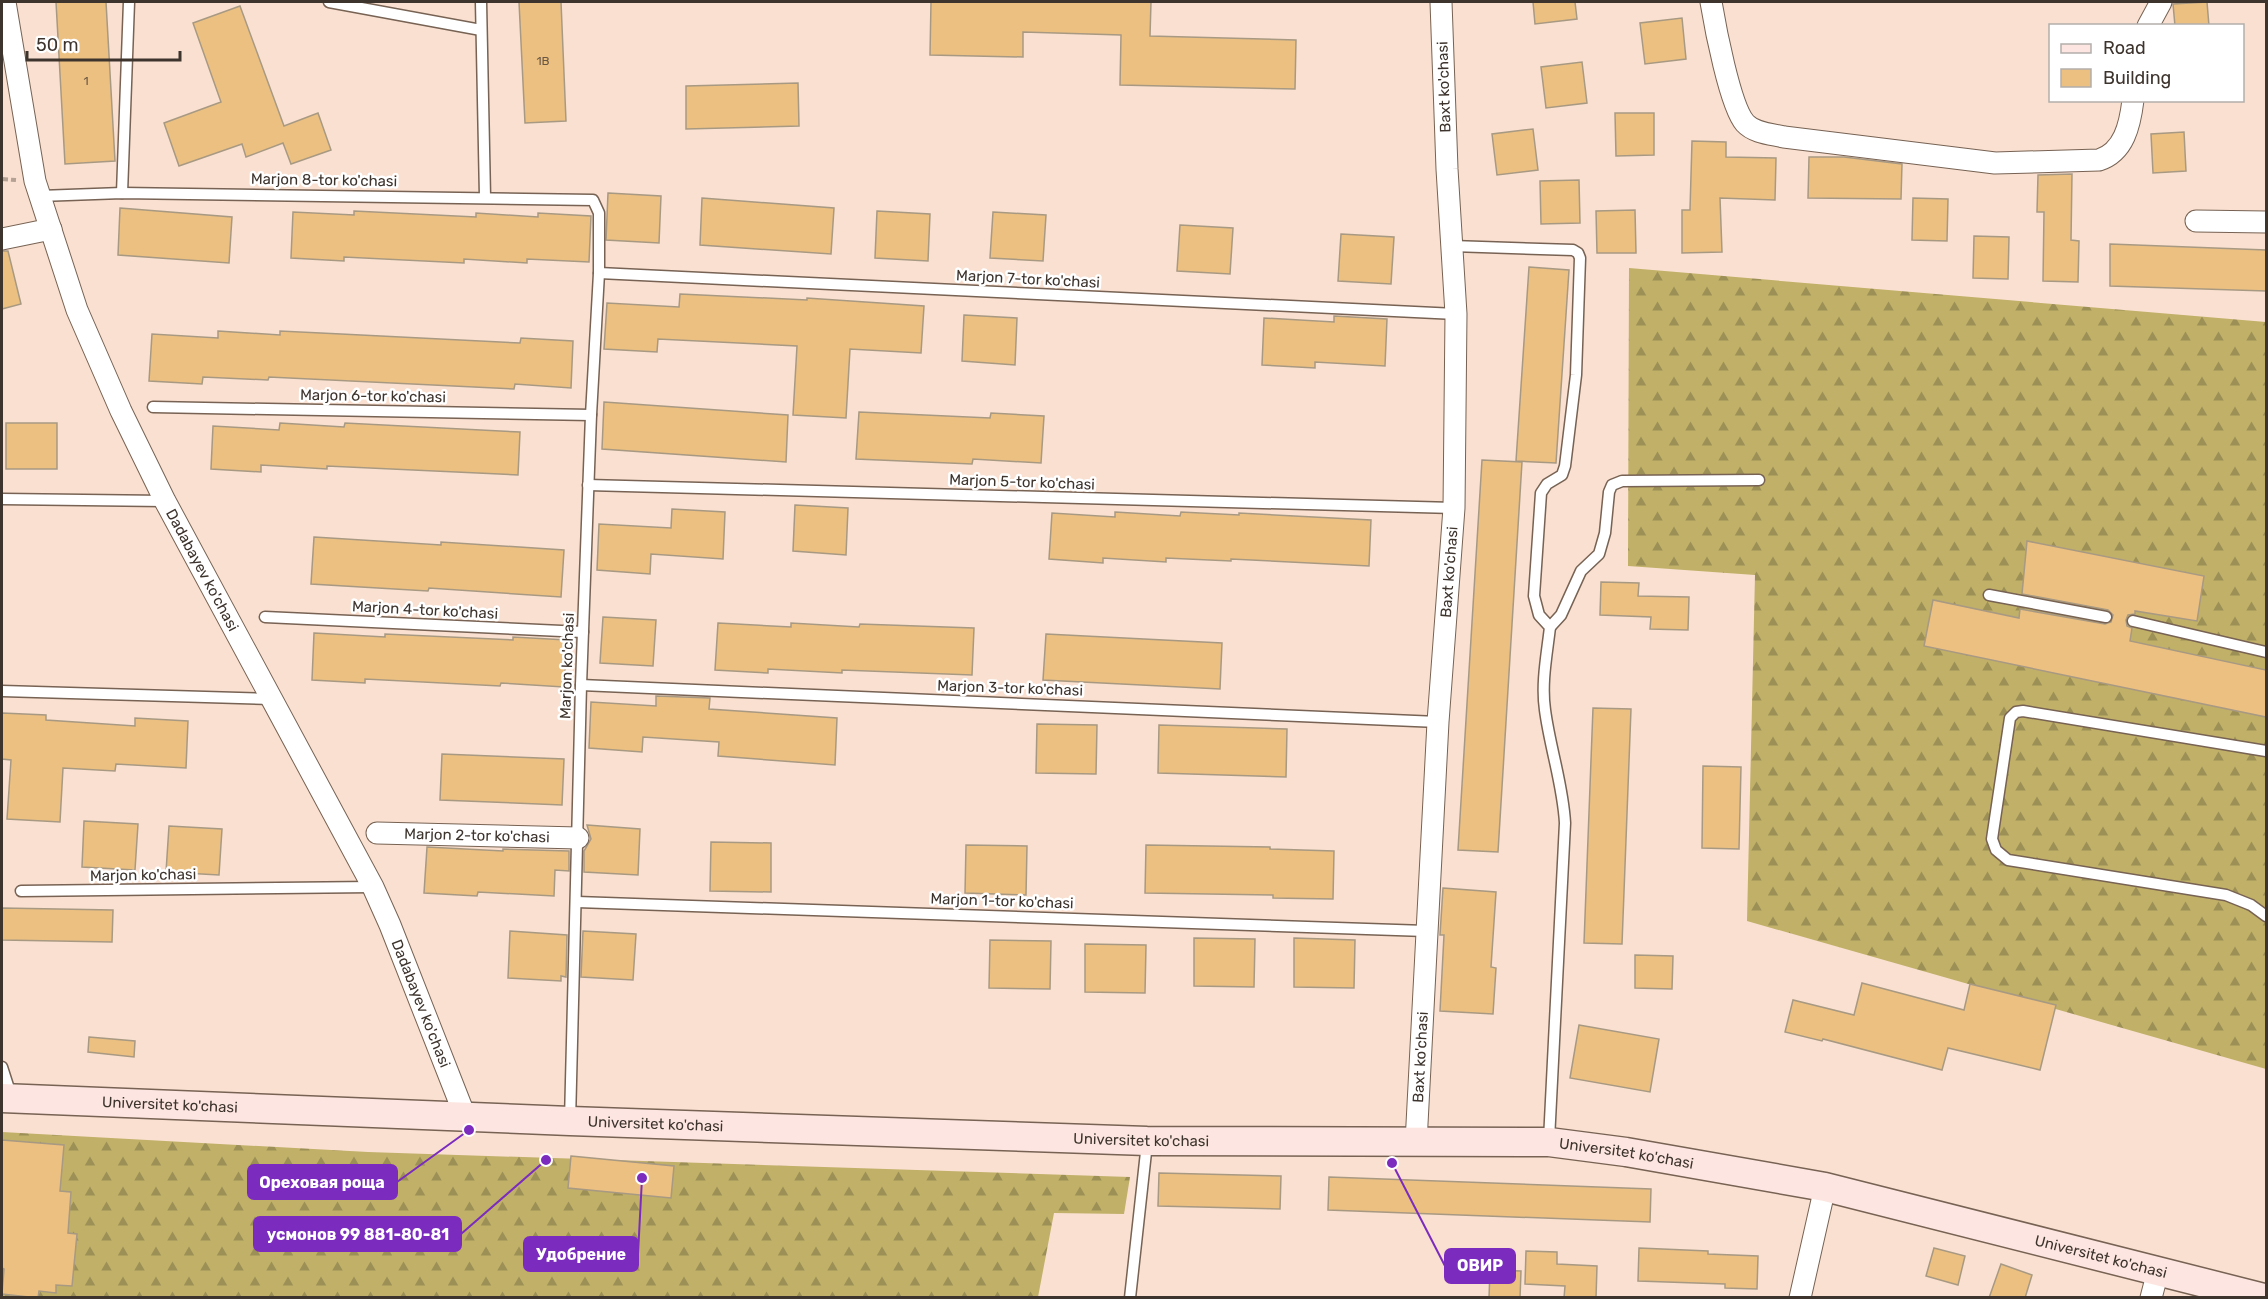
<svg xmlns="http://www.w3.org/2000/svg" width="2268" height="1299" viewBox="0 0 2268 1299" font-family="Rubik,sans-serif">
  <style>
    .forest { fill: url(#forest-firs) }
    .building { fill: #ecc081; stroke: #a89983; stroke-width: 1.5 }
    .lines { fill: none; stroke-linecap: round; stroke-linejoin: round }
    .lane-casing { stroke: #776253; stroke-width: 13 }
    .street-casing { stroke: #776253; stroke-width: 23 }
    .secondary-casing { stroke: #776253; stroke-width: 31 }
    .path { stroke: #b5a295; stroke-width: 4; stroke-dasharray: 6 3; stroke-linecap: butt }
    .lane { stroke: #fff; stroke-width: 10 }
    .street { stroke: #fff; stroke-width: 21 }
    .secondary { stroke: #fde6e1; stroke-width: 28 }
    .labels { text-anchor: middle; stroke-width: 5; stroke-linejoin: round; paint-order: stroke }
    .number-label { font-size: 12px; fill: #6a5743 }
    .street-label { font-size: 15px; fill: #3e342e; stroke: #fff }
    .leader { fill: none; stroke: #7b2cbf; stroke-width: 2 }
    .callout-dot { fill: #7b2cbf; stroke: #fff; stroke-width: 2 }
    .callout { fill: #7b2cbf; stroke: #7b2cbf; stroke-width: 2 }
    .callout-label { font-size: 16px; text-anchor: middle; font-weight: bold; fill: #fff }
  </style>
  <defs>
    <pattern id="forest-firs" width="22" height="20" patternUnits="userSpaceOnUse" patternTransform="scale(1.5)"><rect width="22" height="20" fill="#c0b068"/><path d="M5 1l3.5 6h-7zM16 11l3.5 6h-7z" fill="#9d9056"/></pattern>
  </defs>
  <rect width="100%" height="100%" fill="#f9e0d0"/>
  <g class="forest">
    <path d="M1629 268 2266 322V1069L1747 921 1755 575 1628 566Z"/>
    <path d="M2 1132 368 1152 1130 1177 1124 1214 1054 1213 1038 1297 2 1298Z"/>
  </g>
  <g class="building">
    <path d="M56 2H106L115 161 65 164Z"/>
    <path d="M519 2H561L566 121 525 123Z"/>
    <path d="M931 2H1151L1150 36 1296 40 1295 89 1120 85 1121 35 1023 32V57L930 55Z"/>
    <path d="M1533 2H1575L1577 19 1535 24Z"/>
    <path d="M2207 2 2209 26H2175L2173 4Z"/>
    <path d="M240 6 284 126 318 113 331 150 291 164 283 143 246 157 242 144 179 166 164 123 221 102 193 23Z"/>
    <path d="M1682 18 1686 59 1645 64 1640 23Z"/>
    <path d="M1582 62 1587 103 1546 108 1541 67Z"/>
    <path d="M798 83 799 126 686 129V86Z"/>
    <path d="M1615 113H1654V155L1616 156Z"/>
    <path d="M1533 129 1538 170 1497 175 1492 134Z"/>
    <path d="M2184 132 2186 171 2153 173 2151 134Z"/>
    <path d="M1692 141 1726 142V157L1776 158 1775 200 1720 198 1722 252 1682 253V210H1690Z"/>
    <path d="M1809 157H1844L1902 164 1901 199 1808 198Z"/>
    <path d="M2072 174 2071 240 2079 241 2078 282 2043 281 2044 212H2037L2038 175Z"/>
    <path d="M1579 180 1580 223 1541 224 1540 181Z"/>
    <path d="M608 193 661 196 659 243 606 240Z"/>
    <path d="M702 198 834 208 831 254 700 245Z"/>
    <path d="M1913 198 1948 199 1947 241 1912 240Z"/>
    <path d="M120 208 232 217 229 263 118 255Z"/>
    <path d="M1635 210 1636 253H1597L1596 211Z"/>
    <path d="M354 211 476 217V213L538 217V213L591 216 589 262 527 259V263L464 259V263L344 257V261L291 258 293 212 354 215Z"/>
    <path d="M877 211 930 214 928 261 875 258Z"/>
    <path d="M993 212 1046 215 1043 261 990 258Z"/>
    <path d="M1180 225 1233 228 1230 274 1177 271Z"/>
    <path d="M1341 234 1394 237 1391 284 1338 281Z"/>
    <path d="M1974 236 2009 237 2008 279 1973 278Z"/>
    <path d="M2110 244 2266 250V291L2110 286Z"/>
    <path d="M2 251H8L21 304 2 309Z"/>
    <path d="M1529 267 1569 270 1556 463 1516 461Z"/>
    <path d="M680 294 807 300V298L924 306 921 353 850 349 846 418 793 415 797 346 658 339 657 352 604 349 607 303 679 307Z"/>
    <path d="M964 315 1017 318 1015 365 962 361Z"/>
    <path d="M1334 316 1387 319 1385 366 1315 362V368L1262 365 1264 318 1334 322Z"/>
    <path d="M218 331 280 335V331L341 334 520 343 521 338 573 341 571 388 515 384 514 389 269 377 268 380 203 377 202 384 149 381 152 334 218 338Z"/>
    <path d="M604 402 788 415 786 462 602 449Z"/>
    <path d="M859 412 990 418 991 413 1044 416 1041 463 973 459 972 464 856 459Z"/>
    <rect x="6" y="423" width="51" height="46"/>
    <path d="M280 423 344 427 345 423 520 432 518 475 327 466V469L261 465V472L211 469 213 426 279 430Z"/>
    <path d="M1482 460 1522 462 1498 852 1458 850Z"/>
    <path d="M795 505 848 508 846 555 793 551Z"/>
    <path d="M672 509 725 512 723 559 651 554 650 574 597 570 599 524 671 528Z"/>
    <path d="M1115 512 1180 516 1181 512 1239 515V513L1371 520 1369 566 1231 559V561L1166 558V562L1103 558V563L1049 559 1052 513 1115 517Z"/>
    <path d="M314 537 441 545V542L564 550 561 597 429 588 428 591 311 584Z"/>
    <path d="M2027 541 2204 576 2197 621 2135 611V614L2128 615 2126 620 2127 626 2132 628 2130 641 2266 670V717L1924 646 1933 600 2019 618 2020 609 2105 624 2111 622 2113 615 2108 610 2022 594Z"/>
    <path d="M1601 582 1639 583 1638 596 1689 597 1688 630 1650 629 1651 617 1600 615Z"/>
    <path d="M603 617 656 620 653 666 600 663Z"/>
    <path d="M718 623 791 627V623L859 627 860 624 974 628 972 675 842 670V673L768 669V673L715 670Z"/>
    <path d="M314 633 385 637V634L513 640V637L567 640 564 687 501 683 500 686 365 679V683L312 680Z"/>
    <path d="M1046 634 1222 643 1220 689 1043 680Z"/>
    <path d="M656 696 710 698 709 709 837 718 835 765 718 756 719 742 643 737 642 752 589 748 591 702 656 706Z"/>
    <path d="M1593 708 1631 709 1622 944 1584 943Z"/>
    <path d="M2 713 46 715V720L135 726V718L188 721 186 768 116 764 115 771 63 768 60 822 7 819 11 760 2 759Z"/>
    <path d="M1037 724 1097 725 1096 774 1036 773Z"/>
    <path d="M1159 725 1287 729 1286 777 1158 773Z"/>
    <path d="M442 754 564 759 562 805 440 800Z"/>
    <path d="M1703 766 1741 767 1739 849 1702 848Z"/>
    <path d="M84 821 138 824 135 870 82 867Z"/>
    <path d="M587 825 640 829 638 875 584 872V851L591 839Z"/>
    <path d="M169 826 222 829 219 875 166 872Z"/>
    <path d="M711 842 771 843V892L710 891Z"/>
    <path d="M966 845 1027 846 1026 895 965 893Z"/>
    <path d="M1146 845 1270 847V849L1334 851 1333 899 1273 898V895L1145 893Z"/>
    <path d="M427 847 503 851V849L569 851V871L555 870 554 896 478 892 477 896 424 893Z"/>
    <path d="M1443 888 1496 892 1491 967 1496 968 1493 1014 1440 1011 1444 935H1440Z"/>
    <path d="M2 908 113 910 112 942 2 940Z"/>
    <path d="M510 931 567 935 566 977 561 976V981L508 978Z"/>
    <path d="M583 931 636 934 633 980 581 977Z"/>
    <path d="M1194 938 1255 939 1254 987 1194 986Z"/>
    <path d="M1294 938 1355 940 1354 988 1294 987Z"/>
    <path d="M990 940 1051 941 1050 989 989 988Z"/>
    <path d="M1085 944 1146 945 1145 993 1085 992Z"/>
    <path d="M1635 955 1673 956 1672 989 1635 988Z"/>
    <path d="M1862 983 1964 1010 1970 984 2056 1005 2040 1070 1948 1048 1942 1070 1823 1039 1822 1041 1785 1032 1793 1000 1854 1015Z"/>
    <path d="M1579 1025 1659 1039 1650 1092 1570 1078Z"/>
    <path d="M89 1037 135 1041 134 1057 88 1052Z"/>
    <path d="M2 1140 64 1145 60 1191 71 1192 68 1233 77 1234 72 1286 56 1285V1293L39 1291 38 1298 2 1294 4 1269 2 1268Z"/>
    <path d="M571 1156 674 1166 671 1198 568 1188Z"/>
    <path d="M1159 1173 1281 1176 1280 1209 1158 1206Z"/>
    <path d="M1329 1177 1651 1189 1650 1222 1328 1210Z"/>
    <path d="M1639 1248 1708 1251V1254L1758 1256 1757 1289 1725 1288V1284L1638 1281Z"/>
    <path d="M1934 1248 1965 1256 1958 1285 1926 1276Z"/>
    <path d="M1526 1251 1557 1252V1264L1597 1266 1596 1298H1564L1565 1286 1525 1284Z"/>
    <path d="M2001 1264 2032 1275 2025 1298H1989Z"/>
    <path d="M1490 1270 1521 1271 1520 1298H1489Z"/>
  </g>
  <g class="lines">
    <defs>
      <g id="lane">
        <path d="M329 2 481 30"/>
        <path d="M481 2 485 197"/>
        <path d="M122 193 129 2"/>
        <path d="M40 196 122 193 593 200 599 213V273L591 415 581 685 570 1121"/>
        <path d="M1452 246 1573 250 1578 253 1580 258 1576 375 1565 466 1562 475 1547 484 1541 493 1534 596 1539 615 1550 627C1547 654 1541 683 1545 710 1550 748 1563 785 1565 823L1549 1140"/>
        <path d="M599 273 1456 314"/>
        <path d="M153 407 591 415"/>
        <path d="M588 485 1454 508"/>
        <path d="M2 499 165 501"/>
        <path d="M1989 595 2106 617"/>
        <path d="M265 617 583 632"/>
        <path d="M2133 621 2266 652"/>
        <path d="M1550 627 1561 615 1581 571 1599 554 1605 533 1609 492 1612 485 1622 481 1759 480"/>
        <path d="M581 685 1438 722"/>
        <path d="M2 691 271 699"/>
        <path d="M2266 751 2023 711 2016 712 2010 718 1992 839 1996 850 2008 860 2226 895 2251 905 2266 916"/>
        <path d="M21 891 373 887"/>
        <path d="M577 902 1426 931"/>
        <path d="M2 1067 11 1095"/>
        <path d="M1130 1298 1147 1143"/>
      </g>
      <g id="street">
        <path id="s1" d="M5 2 35 181 77 310 121 411 165 501 373 887 390 925 465 1116"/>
        <path d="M1711 2C1715 26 1730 106 1745 123 1754 133 1771 134 1784 137L1995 163 2099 160C2124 152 2130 125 2133 100"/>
        <path d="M2148 26 2161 2"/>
        <path d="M2196 221 2266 222"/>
        <path d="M2 239 51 229"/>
        <path id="s2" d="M377 833 578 838"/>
        <path id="s3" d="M1416 1143 1438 722 1454 508 1456 314 1447 169 1441 2"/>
        <path d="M1800 1298 1825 1187"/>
        <path d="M2151 1298 2158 1271"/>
      </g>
      <g id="secondary">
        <path id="s4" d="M2 1098 570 1121 1147 1141 1549 1142 1626 1152 1825 1187 2264 1298"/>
      </g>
    </defs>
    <use href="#lane" class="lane-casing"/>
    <use href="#street" class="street-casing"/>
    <use href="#secondary" class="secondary-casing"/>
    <path class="path" d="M2 179 16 180"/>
    <use href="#lane" class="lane"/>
    <use href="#street" class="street"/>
    <use href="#secondary" class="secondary"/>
  </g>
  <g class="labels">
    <g class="number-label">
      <text x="543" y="65">1B</text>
      <text x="86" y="85">1</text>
    </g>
    <g class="street-label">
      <text transform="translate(1444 87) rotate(-92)" y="5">Baxt ko'chasi</text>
      <text transform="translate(324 180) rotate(1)" y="5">Marjon 8-tor ko'chasi</text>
      <text transform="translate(1028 279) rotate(3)" y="5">Marjon 7-tor ko'chasi</text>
      <text transform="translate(373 396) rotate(1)" y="5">Marjon 6-tor ko'chasi</text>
      <text transform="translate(1022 482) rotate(2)" y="5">Marjon 5-tor ko'chasi</text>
      <text dy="5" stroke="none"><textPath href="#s1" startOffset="606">Dadabayev ko'chasi</textPath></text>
      <text dy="5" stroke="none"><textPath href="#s3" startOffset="572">Baxt ko'chasi</textPath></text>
      <text transform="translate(425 610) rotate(3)" y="5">Marjon 4-tor ko'chasi</text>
      <text transform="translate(567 666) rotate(-88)" y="5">Marjon ko'chasi</text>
      <text transform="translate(1010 688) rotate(2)" y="5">Marjon 3-tor ko'chasi</text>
      <text dy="5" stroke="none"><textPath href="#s2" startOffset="100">Marjon 2-tor ko'chasi</textPath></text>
      <text transform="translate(143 875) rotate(-1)" y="5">Marjon ko'chasi</text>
      <text transform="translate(1002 901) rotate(2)" y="5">Marjon 1-tor ko'chasi</text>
      <text dy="5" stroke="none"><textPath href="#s1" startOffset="1092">Dadabayev ko'chasi</textPath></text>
      <text dy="5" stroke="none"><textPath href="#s3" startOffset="86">Baxt ko'chasi</textPath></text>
      <text dy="5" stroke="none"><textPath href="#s4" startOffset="168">Universitet ko'chasi</textPath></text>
      <text dy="5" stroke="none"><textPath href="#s4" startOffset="654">Universitet ko'chasi</textPath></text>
      <text dy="5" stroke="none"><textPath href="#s4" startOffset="1140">Universitet ko'chasi</textPath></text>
      <text dy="5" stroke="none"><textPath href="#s4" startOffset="1626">Universitet ko'chasi</textPath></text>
      <text dy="5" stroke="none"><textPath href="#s4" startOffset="2112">Universitet ko'chasi</textPath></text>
    </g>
  </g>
  <path class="leader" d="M469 1130L397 1182M546 1160L461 1234M642 1178L638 1254M1392 1163L1445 1266"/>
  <g class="callout-dot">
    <circle cx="469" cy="1130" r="6"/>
    <circle cx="546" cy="1160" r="6"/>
    <circle cx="642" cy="1178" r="6"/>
    <circle cx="1392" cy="1163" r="6"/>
  </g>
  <g class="callout">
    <rect x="248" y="1165" width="149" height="34" rx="6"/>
    <rect x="254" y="1217" width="207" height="34" rx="6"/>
    <rect x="524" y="1237" width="114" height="34" rx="6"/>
    <rect x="1445" y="1249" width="70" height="34" rx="6"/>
  </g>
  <g class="callout-label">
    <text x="322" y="1188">Ореховая роща</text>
    <text x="358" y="1240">усмонов 99 881-80-81</text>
    <text x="581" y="1260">Удобрение</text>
    <text x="1480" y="1271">ОВИР</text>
  </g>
  <rect width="2268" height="1299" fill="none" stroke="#3e342e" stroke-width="6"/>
  <rect x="2049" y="24" width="195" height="78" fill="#ffffff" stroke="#b2aeab" stroke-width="1.5"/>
  <rect x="2061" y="44" width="30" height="9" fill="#fde6e1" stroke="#b2aeab" stroke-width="1.5"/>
  <text x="2103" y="54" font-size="18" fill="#3e342e">Road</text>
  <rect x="2061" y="69" width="30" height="18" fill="#ecc081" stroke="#b2aeab" stroke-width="1.5"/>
  <text x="2103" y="84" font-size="18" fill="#3e342e">Building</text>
  <path d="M27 51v9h153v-9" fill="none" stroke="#3e342e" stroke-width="3"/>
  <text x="36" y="51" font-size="18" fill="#3e342e" stroke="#ffffff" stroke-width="4.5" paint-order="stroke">50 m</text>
</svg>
